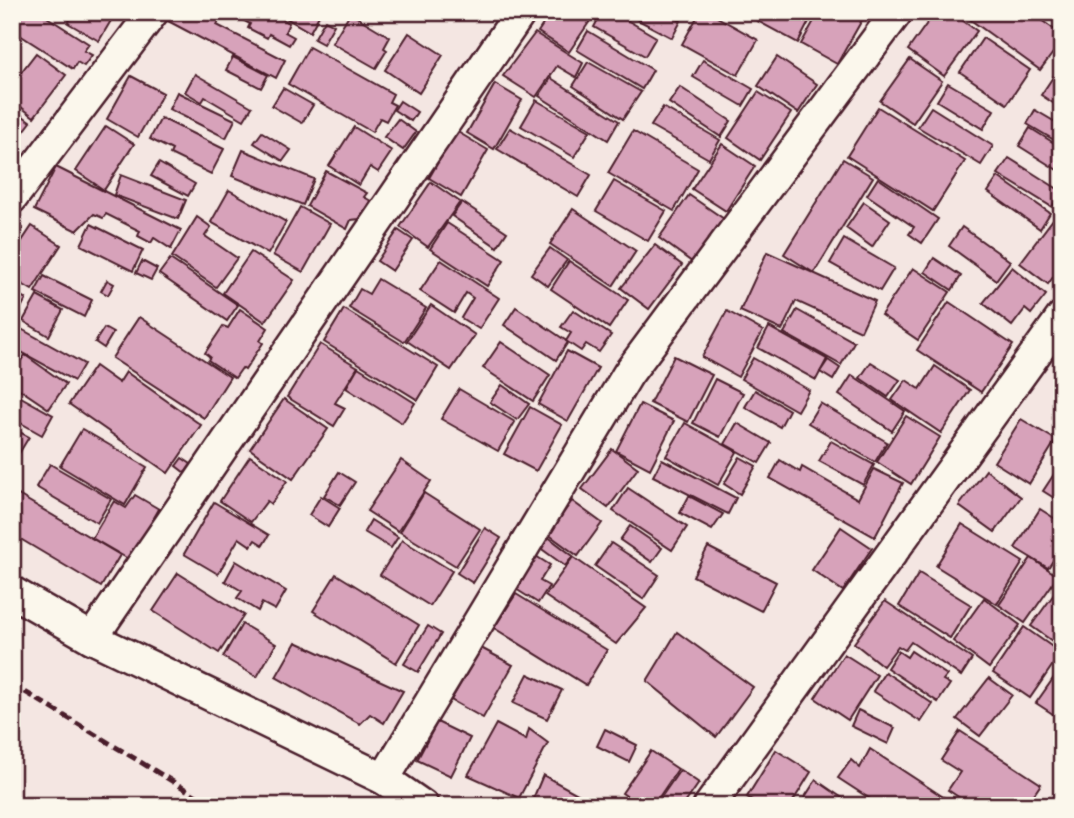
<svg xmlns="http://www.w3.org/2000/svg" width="1074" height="818" viewBox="0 0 1074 818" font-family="'Patrick Hand',sans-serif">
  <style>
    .building { fill: #d7a2ba; stroke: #4a1f2b; stroke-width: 2 }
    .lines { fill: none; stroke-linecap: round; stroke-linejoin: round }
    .minor-casing { stroke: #4a1f2b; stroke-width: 35 }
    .minor { stroke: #fbf7ec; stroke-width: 30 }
    .rail { stroke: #4a1f2b; stroke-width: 5; stroke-dasharray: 10 5; stroke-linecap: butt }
  </style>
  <rect width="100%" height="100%" fill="#f4e6e2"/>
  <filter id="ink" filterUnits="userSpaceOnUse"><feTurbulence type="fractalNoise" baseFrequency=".0143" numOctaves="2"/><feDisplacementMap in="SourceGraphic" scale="14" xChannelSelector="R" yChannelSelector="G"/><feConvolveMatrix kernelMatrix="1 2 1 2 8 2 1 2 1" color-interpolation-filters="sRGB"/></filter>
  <g filter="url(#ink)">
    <g class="building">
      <path d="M12 12H39L89 44 84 51 92 55 84 66 77 62 73 69 12 30Z"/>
      <path d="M75 12H116L99 41 68 23Z"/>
      <path d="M173 12H223L217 25 285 60 276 78 168 21Z"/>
      <path d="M228 12H270L289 23 285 32 294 37 289 45 269 34 267 38 248 28 250 24Z"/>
      <path d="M282 12H321L310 32 281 15Z"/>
      <path d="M551 12H596L569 52 538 32Z"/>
      <path d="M602 12H613L656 37 645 56 594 27Z"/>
      <path d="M623 12H663L681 21 672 38Z"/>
      <path d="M700 12H708L758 40 738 75 682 44Z"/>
      <path d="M741 12H814L798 43Z"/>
      <path d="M819 12H849L862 20 837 64 801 44Z"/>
      <path d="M935 12H951L977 31 944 76 908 50Z"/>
      <path d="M973 12H1030L1062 35V41L1040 70 968 18Z"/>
      <path d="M350 13 390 37 384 48 387 50 376 68 332 43Z"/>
      <path d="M325 20 334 25 323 44 314 39Z"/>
      <path d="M588 31 653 70 642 89 577 50Z"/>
      <path d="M409 33 443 55 419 93 385 70Z"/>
      <path d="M535 33 583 63 576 77 557 66 536 97 503 76Z"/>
      <path d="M983 38 1030 70 1007 104 960 72Z"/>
      <path d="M309 47 393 94 389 102 395 105 386 121 380 118 372 132 288 84Z"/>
      <path d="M36 53 66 75 34 117 12 100V84Z"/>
      <path d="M233 57 268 75 261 88 226 70Z"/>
      <path d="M777 57 817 84 798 113 758 86Z"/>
      <path d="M910 59 942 81 913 123 880 101Z"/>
      <path d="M703 60 753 89 743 106 693 77Z"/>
      <path d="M588 62 641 92 623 119 573 86Z"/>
      <path d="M195 74 252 107 244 120 205 97 202 102 185 92Z"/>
      <path d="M1055 74 1062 78V109L1041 95Z"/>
      <path d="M131 76 163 93 138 137 107 119Z"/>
      <path d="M551 78 619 121 608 140 539 96Z"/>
      <path d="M948 83 994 110 983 129 937 101Z"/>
      <path d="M495 84 522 100 494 149 467 133Z"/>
      <path d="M680 87 731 121 721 137 669 103Z"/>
      <path d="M283 88 313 105 302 123 272 106Z"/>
      <path d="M177 92 235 120 226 138 169 109Z"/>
      <path d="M758 92 791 113 760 160 728 138Z"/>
      <path d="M536 100 590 131 574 157 521 126Z"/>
      <path d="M400 101 417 112 411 121 394 110Z"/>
      <path d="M663 107 720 140 709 159 651 126Z"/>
      <path d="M878 107 965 161 933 211 847 156Z"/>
      <path d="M931 107 993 146 981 165 918 127Z"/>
      <path d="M12 108 31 122 12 147Z"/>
      <path d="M1035 110 1062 126 1056 141 1027 124Z"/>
      <path d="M161 118 224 149 211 174 170 154 172 150 150 139Z"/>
      <path d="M398 119 416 132 403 150 384 137Z"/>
      <path d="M106 126 134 144 104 190 76 171Z"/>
      <path d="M354 127 392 151 378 172 370 167 359 185 329 166Z"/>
      <path d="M510 128 591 175 578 197 497 149Z"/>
      <path d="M1030 128 1062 148V173L1019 146Z"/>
      <path d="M456 131 488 150 461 197 429 178Z"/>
      <path d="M633 131 698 169 674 211 608 173Z"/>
      <path d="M262 132 291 150 283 161 254 143Z"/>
      <path d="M722 144 755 166 726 211 692 189Z"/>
      <path d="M243 150 314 179 303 205 232 176Z"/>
      <path d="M1009 158 1061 191 1052 207 998 174Z"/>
      <path d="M843 159 873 177 814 273 784 254Z"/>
      <path d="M159 163 195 184 188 196 151 176Z"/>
      <path d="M56 167 181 230 171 249 154 238 151 243 138 236 140 231 106 214 103 218 94 214 77 231 34 210Z"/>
      <path d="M326 171 367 193 364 197 371 201 360 219 351 220 347 229 307 206Z"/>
      <path d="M121 175 186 200 178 219 114 195Z"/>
      <path d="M998 177 1050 213 1040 229 988 192Z"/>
      <path d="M878 178 938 219 922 243 909 234 914 227 867 195Z"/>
      <path d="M614 181 666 211 648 241 596 211Z"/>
      <path d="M431 182 460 202 428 247 400 227Z"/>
      <path d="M229 190 286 222 268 254 211 222Z"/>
      <path d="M689 195 727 221 696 265 659 238Z"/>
      <path d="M462 202 507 232 497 247 452 216Z"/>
      <path d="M864 202 890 220 872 247 846 228Z"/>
      <path d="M300 207 330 224 303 272 273 255Z"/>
      <path d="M573 209 636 251 613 286 550 244Z"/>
      <path d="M197 217 211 227 205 236 237 258 216 287 172 257Z"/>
      <path d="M1054 218 1062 224V265L1048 284 1020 263Z"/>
      <path d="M14 222 23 228 18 237 12 234Z"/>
      <path d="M447 223 504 260 487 286 430 249Z"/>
      <path d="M91 224 143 250 133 271 81 245Z"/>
      <path d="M32 226 61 245 32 290 12 278V256Z"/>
      <path d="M962 227 1010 261 996 280 949 246Z"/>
      <path d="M398 230 413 240 392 271 377 261Z"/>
      <path d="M844 239 894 268 880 291 830 263Z"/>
      <path d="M655 245 682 265 649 309 621 288Z"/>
      <path d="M550 248 567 260 548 286 531 274Z"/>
      <path d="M251 252 294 280 265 322 223 293Z"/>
      <path d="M767 252 875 301 861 331 796 301 782 330 740 311Z"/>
      <path d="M934 258 961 276 952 290 925 272Z"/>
      <path d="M170 259 238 305 227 321 159 274Z"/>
      <path d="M441 260 499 298 479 329 461 318 473 298 466 293 454 313 420 291Z"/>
      <path d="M142 261 157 269 151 280 136 273Z"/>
      <path d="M569 261 628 300 609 328 551 289Z"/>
      <path d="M1012 267 1046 295 1031 314 1025 309 1012 326 983 303Z"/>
      <path d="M913 268 950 292 918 340 881 315Z"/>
      <path d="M44 276 92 300 84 317 35 292Z"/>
      <path d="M378 279 426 308 404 342 349 308 360 289 369 294Z"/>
      <path d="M107 280 114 284 108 295 101 291Z"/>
      <path d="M12 291 26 299 12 324Z"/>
      <path d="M37 296 63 310 49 336 23 321Z"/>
      <path d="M949 302 1013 345 981 392 917 350Z"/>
      <path d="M431 305 475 335 451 370 407 341Z"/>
      <path d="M516 307 568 342 556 360 504 325Z"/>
      <path d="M240 309 268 328 260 341 263 343 245 370 242 368 235 378 208 360 210 357 205 353 223 326 228 328Z"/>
      <path d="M344 309 438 367 418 400 324 342Z"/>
      <path d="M573 310 611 335 599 352 586 344 581 351 566 341 571 333 561 327Z"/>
      <path d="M797 310 854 342 841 365 784 333Z"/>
      <path d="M727 311 763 331 738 377 702 357Z"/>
      <path d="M139 317 230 377 204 418 112 358Z"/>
      <path d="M14 325 84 364 74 381 12 347Z"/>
      <path d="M769 327 827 359 816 380 758 348Z"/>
      <path d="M104 328 113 333 104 348 95 342Z"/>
      <path d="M501 342 550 375 533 401 483 368Z"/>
      <path d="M320 344 358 367 335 403 345 408 334 426 287 397Z"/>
      <path d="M567 351 598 368 568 421 538 404Z"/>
      <path d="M25 355 66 384 49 409 12 384V373Z"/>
      <path d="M674 356 712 375 688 422 650 403Z"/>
      <path d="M753 358 809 390 797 411 741 379Z"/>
      <path d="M828 360 840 368 833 380 820 372Z"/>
      <path d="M871 362 900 380 888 397 860 378Z"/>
      <path d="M95 366 119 383 126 372 201 425 168 473 69 404Z"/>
      <path d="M935 366 970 390 941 433 892 400 906 380 920 389Z"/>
      <path d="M358 367 415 403 402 423 346 388Z"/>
      <path d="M852 375 905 411 892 431 839 395Z"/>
      <path d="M715 379 743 393 720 437 693 423Z"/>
      <path d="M502 385 529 404 517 420 490 402Z"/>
      <path d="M459 389 515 422 498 451 441 419Z"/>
      <path d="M755 390 789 410 780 427 745 407Z"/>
      <path d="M12 392 53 415 42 435 12 418Z"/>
      <path d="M284 399 328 429 293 479 250 449Z"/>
      <path d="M820 403 887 442 875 462 808 423Z"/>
      <path d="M640 404 674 421 650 469 616 451Z"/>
      <path d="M530 407 562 425 536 471 504 454Z"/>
      <path d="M906 416 940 437 911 484 877 462Z"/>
      <path d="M1021 419 1056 440 1029 484 994 462Z"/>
      <path d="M685 423 737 452 718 485 666 456Z"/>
      <path d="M737 423 771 443 759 463 725 444Z"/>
      <path d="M12 428 29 437 12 465Z"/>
      <path d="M82 429 147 467 125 505 60 466Z"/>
      <path d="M831 441 874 465 863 485 819 461Z"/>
      <path d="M612 449 638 468 608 508 582 489Z"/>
      <path d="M250 456 287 481 271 504 267 501 251 522 220 501Z"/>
      <path d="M740 457 756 466 740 494 724 484Z"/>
      <path d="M182 458 191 464 185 473 176 466Z"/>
      <path d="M662 459 736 498 728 514 653 476Z"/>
      <path d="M401 460 431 481 398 531 367 511Z"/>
      <path d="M780 460 800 472 802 467 858 499 874 469 903 483 875 537 770 478Z"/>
      <path d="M1062 462V503L1043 491Z"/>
      <path d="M50 464 111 499 97 523 36 487Z"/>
      <path d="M986 470 1021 497 995 532 959 506Z"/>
      <path d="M339 472 355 482 340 505 324 496Z"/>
      <path d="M628 488 687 527 672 550 613 511Z"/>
      <path d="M15 493 120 555 101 587 12 534V497Z"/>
      <path d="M424 493 480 529 456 566 400 532Z"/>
      <path d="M135 495 159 509 130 560 92 538 114 501 126 508Z"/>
      <path d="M321 496 340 508 328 527 309 515Z"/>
      <path d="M689 496 723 514 712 530 680 513Z"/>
      <path d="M572 501 602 523 578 556 548 534Z"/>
      <path d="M214 502 269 535 263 545 255 540 251 546 239 538 218 574 184 554Z"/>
      <path d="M1040 509 1062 523V547L1048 568 1015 548Z"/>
      <path d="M371 520 398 537 391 548 364 532Z"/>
      <path d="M962 524 1023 562 997 604 936 566Z"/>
      <path d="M630 526 662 548 652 562 620 540Z"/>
      <path d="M841 527 872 548 843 591 812 570Z"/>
      <path d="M485 528 501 538 473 583 457 573Z"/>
      <path d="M547 536 573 556 565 566 539 547Z"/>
      <path d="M402 540 452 571 430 606 380 575Z"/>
      <path d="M611 543 659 575 643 599 595 566Z"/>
      <path d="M708 547 776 582 761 611 693 576Z"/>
      <path d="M531 553 550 565 540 581 549 586 538 603 511 586Z"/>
      <path d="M573 557 646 608 616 644 545 596Z"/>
      <path d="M1031 558 1058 576 1025 623 999 605Z"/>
      <path d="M236 561 286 591 275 610 262 603 258 611 237 598 242 591 225 581Z"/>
      <path d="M178 573 244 615 219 653 153 611Z"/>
      <path d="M919 573 971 605 950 638 899 606Z"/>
      <path d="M336 574 419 625 396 663 313 611Z"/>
      <path d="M1062 583V648L1031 626Z"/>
      <path d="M516 594 607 650 586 685 494 628Z"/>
      <path d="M984 598 1020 625 989 668 953 641Z"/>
      <path d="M885 601 972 659 961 676 911 642 905 650 898 646 883 666 854 643Z"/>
      <path d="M242 624 276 644 257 677 223 657Z"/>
      <path d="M428 626 441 634 418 672 404 664Z"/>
      <path d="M1024 627 1061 653 1030 698 993 673Z"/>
      <path d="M677 632 753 687 716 737 647 681Z"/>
      <path d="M296 642 403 691 384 723 370 714 360 724 276 677Z"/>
      <path d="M481 648 513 665 483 718 451 700Z"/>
      <path d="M898 651 907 657 911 651 947 675 943 680 950 684 938 702 887 668Z"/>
      <path d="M844 654 877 675 848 720 815 698Z"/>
      <path d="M1062 666V720L1036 703Z"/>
      <path d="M885 672 933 704 921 722 873 691Z"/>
      <path d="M528 674 562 690 547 719 513 703Z"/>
      <path d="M989 678 1012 695 980 736 957 719Z"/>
      <path d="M858 710 895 728 888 744 851 726Z"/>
      <path d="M437 722 470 738 451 776 417 760Z"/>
      <path d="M496 724 526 740 529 729 548 743 519 798 468 775Z"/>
      <path d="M605 729 637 745 629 762 597 746Z"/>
      <path d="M960 731 1041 784 1026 806H972L948 790 960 772 941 760Z"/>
      <path d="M870 749 957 806H881L838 778 851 760 860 768Z"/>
      <path d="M776 750 811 772 790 806H762L747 797Z"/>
      <path d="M651 751 678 769 653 806H641L622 793Z"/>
      <path d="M680 770 699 783 683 806H655Z"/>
      <path d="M543 775 585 798 584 806H530Z"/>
      <path d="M816 780 854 806H799Z"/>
    </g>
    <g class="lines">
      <defs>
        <g id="minor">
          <path d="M12 198 153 12"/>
          <path d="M12 592 92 638 384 779 423 806"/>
          <path d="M92 638 521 12"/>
          <path d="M384 779 628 374 897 12"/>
          <path d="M709 806 1062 317"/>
        </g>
      </defs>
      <use href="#minor" class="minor-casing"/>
      <use href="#minor" class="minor"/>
      <path class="rail" d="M12 684 213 806"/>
    </g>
  </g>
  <rect width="1074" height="818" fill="none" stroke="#fbf7ec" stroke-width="42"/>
  <rect x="21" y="21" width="1032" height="776" fill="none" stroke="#4a1f2b" stroke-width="2.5" filter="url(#ink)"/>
</svg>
